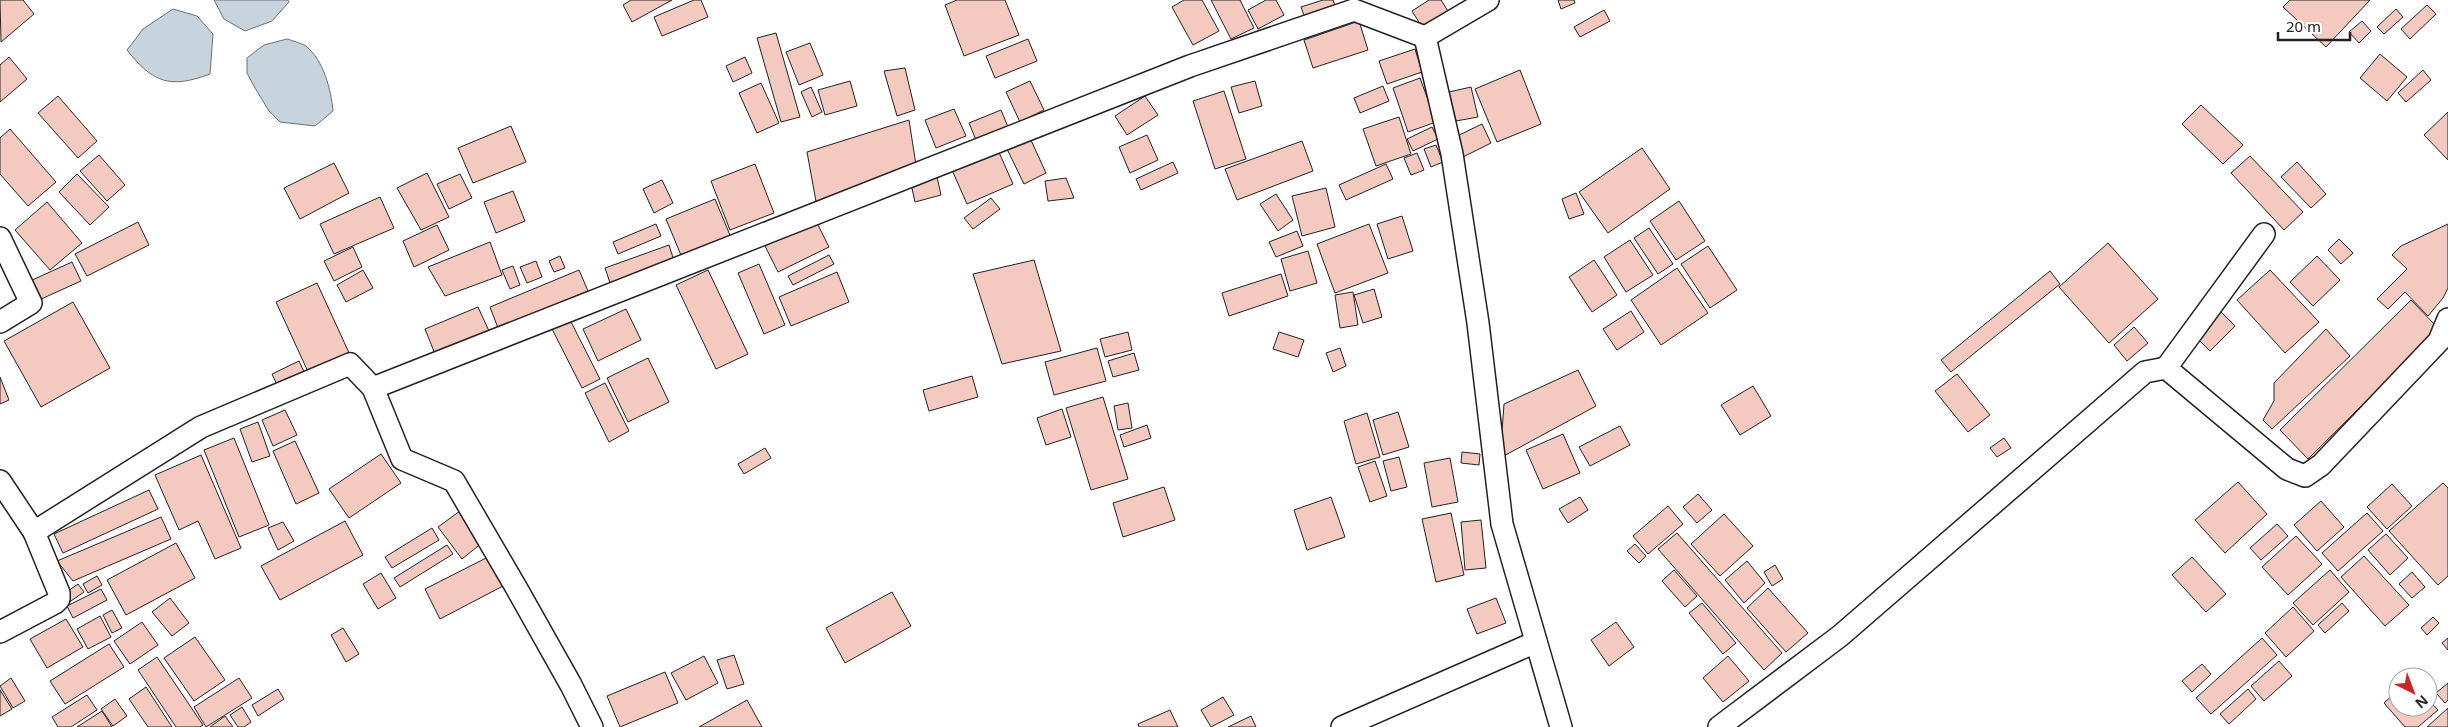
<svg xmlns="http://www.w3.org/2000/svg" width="2448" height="727" viewBox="0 0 2448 727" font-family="'Noto Sans',sans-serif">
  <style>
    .water { fill: #c7d3dd; stroke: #6f6f6f }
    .building { fill: #f3c9c0; stroke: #222 }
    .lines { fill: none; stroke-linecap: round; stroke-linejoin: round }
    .minor-casing { stroke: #222; stroke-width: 24 }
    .minor { stroke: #fff; stroke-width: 21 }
  </style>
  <rect width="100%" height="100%" fill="#fff"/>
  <g class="water">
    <path d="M214 0H288L289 2 272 21 245 31 224 19Z"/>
    <path d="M173 9 197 16 213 34 210 74C170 89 153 83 127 50L143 29Z"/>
    <path d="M287 39C293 41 301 43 306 46 324 61 331 90 333 111L315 126 280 122 269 111 255 88 247 73V58L264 45Z"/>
  </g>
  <g class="building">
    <path d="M0 0H23L34 14 1 42Z"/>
    <path d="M631 0H672L632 22 623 5Z"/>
    <path d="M694 0H701L708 17 662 36 654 17Z"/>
    <path d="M957 0H1005L1019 35 964 56 945 5Z"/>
    <path d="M1184 0H1202L1219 31 1193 45 1172 7Z"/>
    <path d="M1211 0H1240L1254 28 1231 39Z"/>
    <path d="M1266 0H1276L1284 15 1258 29 1248 10Z"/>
    <path d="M1323 0H1333L1337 11 1306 21 1301 7Z"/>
    <path d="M1429 0H1441L1451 16 1425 32 1412 11Z"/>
    <path d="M1558 0H1574L1575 3 1561 9Z"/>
    <path d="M2290 0H2370L2326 47 2283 7Z"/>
    <path d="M2427 5 2436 14 2410 39 2401 29Z"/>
    <path d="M2396 9 2403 17 2384 34 2377 27Z"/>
    <path d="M1604 10 1610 21 1580 37 1574 27Z"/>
    <path d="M1359 21 1368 50 1313 68 1304 40Z"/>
    <path d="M2362 21 2371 31 2359 43 2349 32Z"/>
    <path d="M776 33 800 117 781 122 757 38Z"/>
    <path d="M1028 39 1037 61 995 78 986 56Z"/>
    <path d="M810 43 823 75 799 85 786 52Z"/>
    <path d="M1415 49 1422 72 1387 84 1379 61Z"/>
    <path d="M2380 54 2407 77 2387 101 2360 78Z"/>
    <path d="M9 57 27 79 0 102V65Z"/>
    <path d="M745 57 752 73 733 82 726 66Z"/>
    <path d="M905 68 915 110 897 116 884 71Z"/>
    <path d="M1520 70 1541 124 1497 142 1475 89Z"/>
    <path d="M2423 70 2431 80 2406 102 2398 93Z"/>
    <path d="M1420 78 1436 122 1408 132 1393 88Z"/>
    <path d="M850 81 857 106 825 115 818 90Z"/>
    <path d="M1030 81 1044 110 1020 122 1006 92Z"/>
    <path d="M1255 81 1262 106 1239 113 1231 87Z"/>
    <path d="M761 83 779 123 757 133 739 93Z"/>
    <path d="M1383 86 1389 101 1360 113 1354 98Z"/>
    <path d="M811 87 822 112 812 117 801 92Z"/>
    <path d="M1471 87 1478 117 1456 121 1449 92Z"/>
    <path d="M1224 91 1246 159 1215 169 1193 101Z"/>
    <path d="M58 96 97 141 78 158 38 113Z"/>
    <path d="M1145 96 1158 115 1127 135 1115 116Z"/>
    <path d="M2201 105 2243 145 2223 164 2182 124Z"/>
    <path d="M954 109 966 136 936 148 925 120Z"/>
    <path d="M1001 110 1008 127 976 140 969 123Z"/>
    <path d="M2448 112V160L2424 135Z"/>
    <path d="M1399 117 1411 154 1376 166 1363 129Z"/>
    <path d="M909 120 916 165 817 207 807 152Z"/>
    <path d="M1482 124 1491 143 1463 157 1453 138Z"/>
    <path d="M511 126 526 162 473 183 458 148Z"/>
    <path d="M1432 127 1438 139 1413 151 1407 139Z"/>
    <path d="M10 129 56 182 28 206 0 174V138Z"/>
    <path d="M1147 135 1158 160 1130 173 1119 147Z"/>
    <path d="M1030 138 1046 173 1024 184 1007 149Z"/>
    <path d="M1302 141 1313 171 1237 200 1225 169Z"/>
    <path d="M1436 145 1443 162 1431 167 1424 149Z"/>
    <path d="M1642 148 1670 189 1608 233 1579 192Z"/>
    <path d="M998 150 1013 184 967 204 952 170Z"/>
    <path d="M1417 153 1424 170 1411 175 1404 158Z"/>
    <path d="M99 155 125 185 107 201 80 171Z"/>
    <path d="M2250 156 2303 212 2284 230 2231 173Z"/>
    <path d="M1173 162 1178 173 1141 190 1136 179Z"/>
    <path d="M2297 162 2326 194 2311 208 2281 177Z"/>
    <path d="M334 163 349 193 300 219 284 188Z"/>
    <path d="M755 164 774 213 730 230 711 181Z"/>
    <path d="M1386 164 1393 179 1346 200 1339 185Z"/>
    <path d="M427 173 449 217 421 230 397 188Z"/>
    <path d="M77 174 109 207 90 225 59 192Z"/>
    <path d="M460 174 472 198 449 209 437 184Z"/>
    <path d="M937 177 941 195 915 202 911 184Z"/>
    <path d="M1066 178 1074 198 1048 201 1045 181Z"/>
    <path d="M662 180 673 203 654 213 643 189Z"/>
    <path d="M1326 188 1335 227 1302 236 1292 196Z"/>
    <path d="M513 191 525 221 496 233 484 202Z"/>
    <path d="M1576 193 1584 214 1569 219 1562 199Z"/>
    <path d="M1276 194 1293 220 1278 231 1260 204Z"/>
    <path d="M380 197 394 228 334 254 320 224Z"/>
    <path d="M991 198 1000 209 973 229 964 218Z"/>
    <path d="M715 199 732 240 683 260 666 219Z"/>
    <path d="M1679 201 1705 241 1676 260 1650 221Z"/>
    <path d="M47 202 82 243 50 270 15 230Z"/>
    <path d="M1402 216 1413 251 1388 259 1377 224Z"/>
    <path d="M816 221 829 247 778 272 765 246Z"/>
    <path d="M138 222 149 245 87 276 75 254Z"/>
    <path d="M656 224 661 236 618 254 613 242Z"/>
    <path d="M1369 224 1388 273 1335 293 1317 244Z"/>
    <path d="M2448 224V288L2443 298 2428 316 2405 292 2388 309 2377 299 2407 269 2392 255 2401 246Z"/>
    <path d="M437 225 449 250 414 267 403 241Z"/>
    <path d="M1649 228 1673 264 1658 274 1634 238Z"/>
    <path d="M1297 231 1303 246 1276 257 1269 242Z"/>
    <path d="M2339 239 2353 253 2341 264 2328 250Z"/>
    <path d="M1630 240 1653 275 1626 292 1604 257Z"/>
    <path d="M490 242 502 275 445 296 428 267Z"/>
    <path d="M2108 243 2158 299 2109 343 2059 287Z"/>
    <path d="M669 245 675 264 611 286 605 268Z"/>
    <path d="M1708 246 1737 290 1710 308 1681 264Z"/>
    <path d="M353 247 362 267 334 281 324 261Z"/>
    <path d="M1308 251 1317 283 1290 291 1281 259Z"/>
    <path d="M829 255 834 264 793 285 788 276Z"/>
    <path d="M560 256 565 268 554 272 549 261Z"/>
    <path d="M2317 256 2340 280 2313 306 2290 282Z"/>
    <path d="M1034 260 1061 351 1002 364 973 274Z"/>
    <path d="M1594 260 1617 295 1592 312 1569 277Z"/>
    <path d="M536 261 542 277 527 283 520 267Z"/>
    <path d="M72 262 81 281 39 300 30 281Z"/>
    <path d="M759 264 785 325 764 334 738 273Z"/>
    <path d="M513 266 520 285 510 289 502 270Z"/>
    <path d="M1677 268 1708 313 1661 345 1631 300Z"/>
    <path d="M363 270 373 288 346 302 337 285Z"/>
    <path d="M579 270 588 291 498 328 490 307Z"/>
    <path d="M708 270 748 354 716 369 676 285Z"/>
    <path d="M2270 270 2319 322 2285 353 2237 300Z"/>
    <path d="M2050 271 2060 284 1951 372 1941 360Z"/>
    <path d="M837 272 849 302 791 326 779 297Z"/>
    <path d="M1281 274 1288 296 1229 316 1222 293Z"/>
    <path d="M317 283 350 355 309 374 276 302Z"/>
    <path d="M1374 289 1382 317 1363 323 1354 295Z"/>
    <path d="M1353 292 1358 325 1340 328 1335 295Z"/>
    <path d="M2411 300 2439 329 2308 459 2280 430Z"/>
    <path d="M73 302 110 368 41 407 4 341Z"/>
    <path d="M478 307 489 331 435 354 425 329Z"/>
    <path d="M626 309 641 340 598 361 583 329Z"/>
    <path d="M1631 311 1644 332 1617 350 1603 329Z"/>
    <path d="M2220 311 2235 326 2210 351 2195 336Z"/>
    <path d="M569 318 600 379 582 388 551 327Z"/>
    <path d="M2134 327 2148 343 2127 361 2114 345Z"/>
    <path d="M2326 329 2350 356 2272 429 2263 420 2274 401V383Z"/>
    <path d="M1128 332 1132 350 1105 357 1100 339Z"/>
    <path d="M1279 332 1304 340 1298 357 1273 349Z"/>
    <path d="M1097 348 1106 381 1054 395 1045 362Z"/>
    <path d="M1340 348 1346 366 1333 372 1326 353Z"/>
    <path d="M1134 353 1139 370 1113 377 1108 361Z"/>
    <path d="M648 358 669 402 628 422 607 378Z"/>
    <path d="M299 361 306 376 279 389 272 374Z"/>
    <path d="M1578 370 1596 406 1500 458 1504 404Z"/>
    <path d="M1957 374 1990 415 1968 432 1935 391Z"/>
    <path d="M972 376 978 397 929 411 923 390Z"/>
    <path d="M0 377 9 400 0 404Z"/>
    <path d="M605 383 629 431 609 442 585 393Z"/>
    <path d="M1753 386 1771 416 1740 435 1721 405Z"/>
    <path d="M1103 397 1128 479 1091 490 1066 408Z"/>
    <path d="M1128 403 1132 428 1118 430 1114 406Z"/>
    <path d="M1062 409 1071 437 1046 445 1037 418Z"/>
    <path d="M285 410 297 435 273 446 262 420Z"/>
    <path d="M1398 412 1409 447 1383 455 1373 420Z"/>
    <path d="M1367 413 1380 457 1356 464 1344 421Z"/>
    <path d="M258 422 270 456 252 462 240 429Z"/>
    <path d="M1147 425 1151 438 1124 447 1120 435Z"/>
    <path d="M1620 426 1630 445 1590 466 1579 447Z"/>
    <path d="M1563 434 1580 473 1543 489 1526 450Z"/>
    <path d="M234 438 269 525 239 537 204 450Z"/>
    <path d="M2004 438 2011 448 1997 457 1990 448Z"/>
    <path d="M295 441 319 493 296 504 273 451Z"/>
    <path d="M765 448 771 458 744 474 738 464Z"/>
    <path d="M1462 452 1480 454 1479 465 1461 463Z"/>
    <path d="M381 454 401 483 349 518 329 489Z"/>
    <path d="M201 455 241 548 215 559 198 521 179 530 155 475Z"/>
    <path d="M1399 457 1407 487 1391 491 1383 461Z"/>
    <path d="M1450 458 1458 502 1432 507 1424 463Z"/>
    <path d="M1375 461 1387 496 1370 502 1358 467Z"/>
    <path d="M2238 482 2267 514 2225 553 2195 520Z"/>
    <path d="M2443 483 2448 488V576L2438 585 2389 531Z"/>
    <path d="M2392 484 2412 506 2387 529 2367 507Z"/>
    <path d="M1164 487 1175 520 1123 537 1113 503Z"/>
    <path d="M149 490 158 509 63 553 54 534Z"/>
    <path d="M1698 494 1712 510 1697 523 1683 507Z"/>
    <path d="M1331 497 1345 537 1307 550 1294 510Z"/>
    <path d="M1580 497 1588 510 1568 523 1559 509Z"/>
    <path d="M2321 501 2344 527 2317 551 2294 525Z"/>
    <path d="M1668 506 1683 524 1648 554 1633 536Z"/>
    <path d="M460 511 483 542 462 559 438 527Z"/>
    <path d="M1451 513 1464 575 1436 582 1422 519Z"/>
    <path d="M2367 513 2383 531 2338 571 2322 553Z"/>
    <path d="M1724 514 1753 546 1720 576 1691 544Z"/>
    <path d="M161 517 171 539 73 581 57 561Z"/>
    <path d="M1481 520 1486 568 1465 570 1461 522Z"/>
    <path d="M345 521 363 555 280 600 261 566Z"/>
    <path d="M283 522 294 541 278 550 268 528Z"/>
    <path d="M2277 524 2288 536 2261 560 2250 548Z"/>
    <path d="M432 528 439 540 392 568 385 557Z"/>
    <path d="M1677 533 1782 653 1764 670 1658 549Z"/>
    <path d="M2386 534 2408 558 2390 575 2368 550Z"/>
    <path d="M2296 536 2322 564 2288 595 2262 567Z"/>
    <path d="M176 543 195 578 126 615 107 580Z"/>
    <path d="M1635 544 1646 556 1639 563 1627 551Z"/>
    <path d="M447 545 453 554 400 587 394 578Z"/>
    <path d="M2364 556 2409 605 2385 626 2341 577Z"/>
    <path d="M488 557 503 586 440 619 425 589Z"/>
    <path d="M2192 557 2226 594 2206 612 2172 575Z"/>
    <path d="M1747 561 1765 583 1744 603 1725 580Z"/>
    <path d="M1775 565 1783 579 1772 586 1764 572Z"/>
    <path d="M1674 570 1697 596 1685 607 1662 581Z"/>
    <path d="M2330 570 2349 592 2313 625 2293 603Z"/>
    <path d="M2412 572 2425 587 2412 598 2399 584Z"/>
    <path d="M381 573 396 598 378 609 363 584Z"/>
    <path d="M97 576 102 585 88 593 83 584Z"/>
    <path d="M78 584 84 592 68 603 62 595Z"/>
    <path d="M1768 588 1808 633 1786 652 1747 608Z"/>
    <path d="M101 589 107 600 73 618 67 606Z"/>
    <path d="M892 592 911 626 845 663 826 628Z"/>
    <path d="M170 598 189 623 172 636 152 612Z"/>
    <path d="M1496 598 1506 623 1477 634 1467 609Z"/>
    <path d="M1702 603 1736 643 1723 654 1689 613Z"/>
    <path d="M2342 603 2349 611 2325 633 2318 625Z"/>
    <path d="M2293 607 2314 631 2286 657 2265 633Z"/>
    <path d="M112 610 122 628 112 633 103 615Z"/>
    <path d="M100 616 111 637 88 649 77 629Z"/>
    <path d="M2433 617 2439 623 2427 635 2421 628Z"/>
    <path d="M66 619 83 647 47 668 30 639Z"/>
    <path d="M142 622 158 645 130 664 114 641Z"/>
    <path d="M1616 622 1634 647 1609 666 1591 640Z"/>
    <path d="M343 628 359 654 346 662 331 635Z"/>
    <path d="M195 637 225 680 194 701 164 658Z"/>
    <path d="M2262 638 2277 655 2211 714 2196 698Z"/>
    <path d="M2448 638V650L2442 643Z"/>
    <path d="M109 644 124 667 65 704 50 681Z"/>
    <path d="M734 655 744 684 727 689 717 660Z"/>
    <path d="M704 656 718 683 686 700 671 673Z"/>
    <path d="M1728 656 1749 681 1723 702 1703 678Z"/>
    <path d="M157 657 203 725 200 727H176L138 670Z"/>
    <path d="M2279 661 2292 676 2264 701 2251 686Z"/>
    <path d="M2202 664 2211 674 2192 692 2182 681Z"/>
    <path d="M665 672 678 703 620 727 607 696Z"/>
    <path d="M11 678 25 701 13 708 0 686Z"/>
    <path d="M239 678 252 698 206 727 194 707Z"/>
    <path d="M2448 683V700L2445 703 2436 693Z"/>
    <path d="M146 687 172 727H148L129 699Z"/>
    <path d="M278 689 284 699 258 716 252 705Z"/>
    <path d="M2248 689 2256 699 2229 724 2220 714Z"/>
    <path d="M0 690 12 709 0 716Z"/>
    <path d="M2398 690V707H2428V699L2438 710 2418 727H2405L2384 703Z"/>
    <path d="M87 695 97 710 71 727H58L52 717Z"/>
    <path d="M1223 697 1234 715 1211 727 1201 710Z"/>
    <path d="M115 699 127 716 113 726 101 709Z"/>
    <path d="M747 700 762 727H699Z"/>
    <path d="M242 707 251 722 244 727H238L230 715Z"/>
    <path d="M2448 708V727H2427Z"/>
    <path d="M1170 710 1178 727H1139L1138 724Z"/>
    <path d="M102 711 112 727H77Z"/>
    <path d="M225 716 233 727H210Z"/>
    <path d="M1251 716 1256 727H1228Z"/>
  </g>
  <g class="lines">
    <defs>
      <g id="minor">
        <path d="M1425 37 1452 154 1478 323 1502 524 1561 727"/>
        <path d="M1425 37 1488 0"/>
        <path d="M0 238 31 303 0 322"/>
        <path d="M2166 368 2264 234"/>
        <path d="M373 388 402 459 454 481 517 589 571 685 592 727"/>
        <path d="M0 481 34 532 59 593V599L55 603 0 632"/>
        <path d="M34 532 201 427 350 364 373 388 1190 66 1354 10 1425 37"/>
        <path d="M1342 727 1536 642"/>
        <path d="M1719 727 1840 636 2145 372 2166 368 2287 469 2305 476 2321 465 2439 341 2448 319"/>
      </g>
    </defs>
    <use href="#minor" class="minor-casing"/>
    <use href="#minor" class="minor"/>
  </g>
  <g transform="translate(2413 692) rotate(138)"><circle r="24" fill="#ffffff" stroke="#a7a7a7"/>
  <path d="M0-4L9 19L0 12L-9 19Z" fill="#c62828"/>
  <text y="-8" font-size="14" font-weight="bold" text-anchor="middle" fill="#222222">N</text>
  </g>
  <path d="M2278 32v8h72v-8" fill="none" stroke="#222222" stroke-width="2.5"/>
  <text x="2286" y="32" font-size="15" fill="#222222" stroke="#ffffff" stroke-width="4" paint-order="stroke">20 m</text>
</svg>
